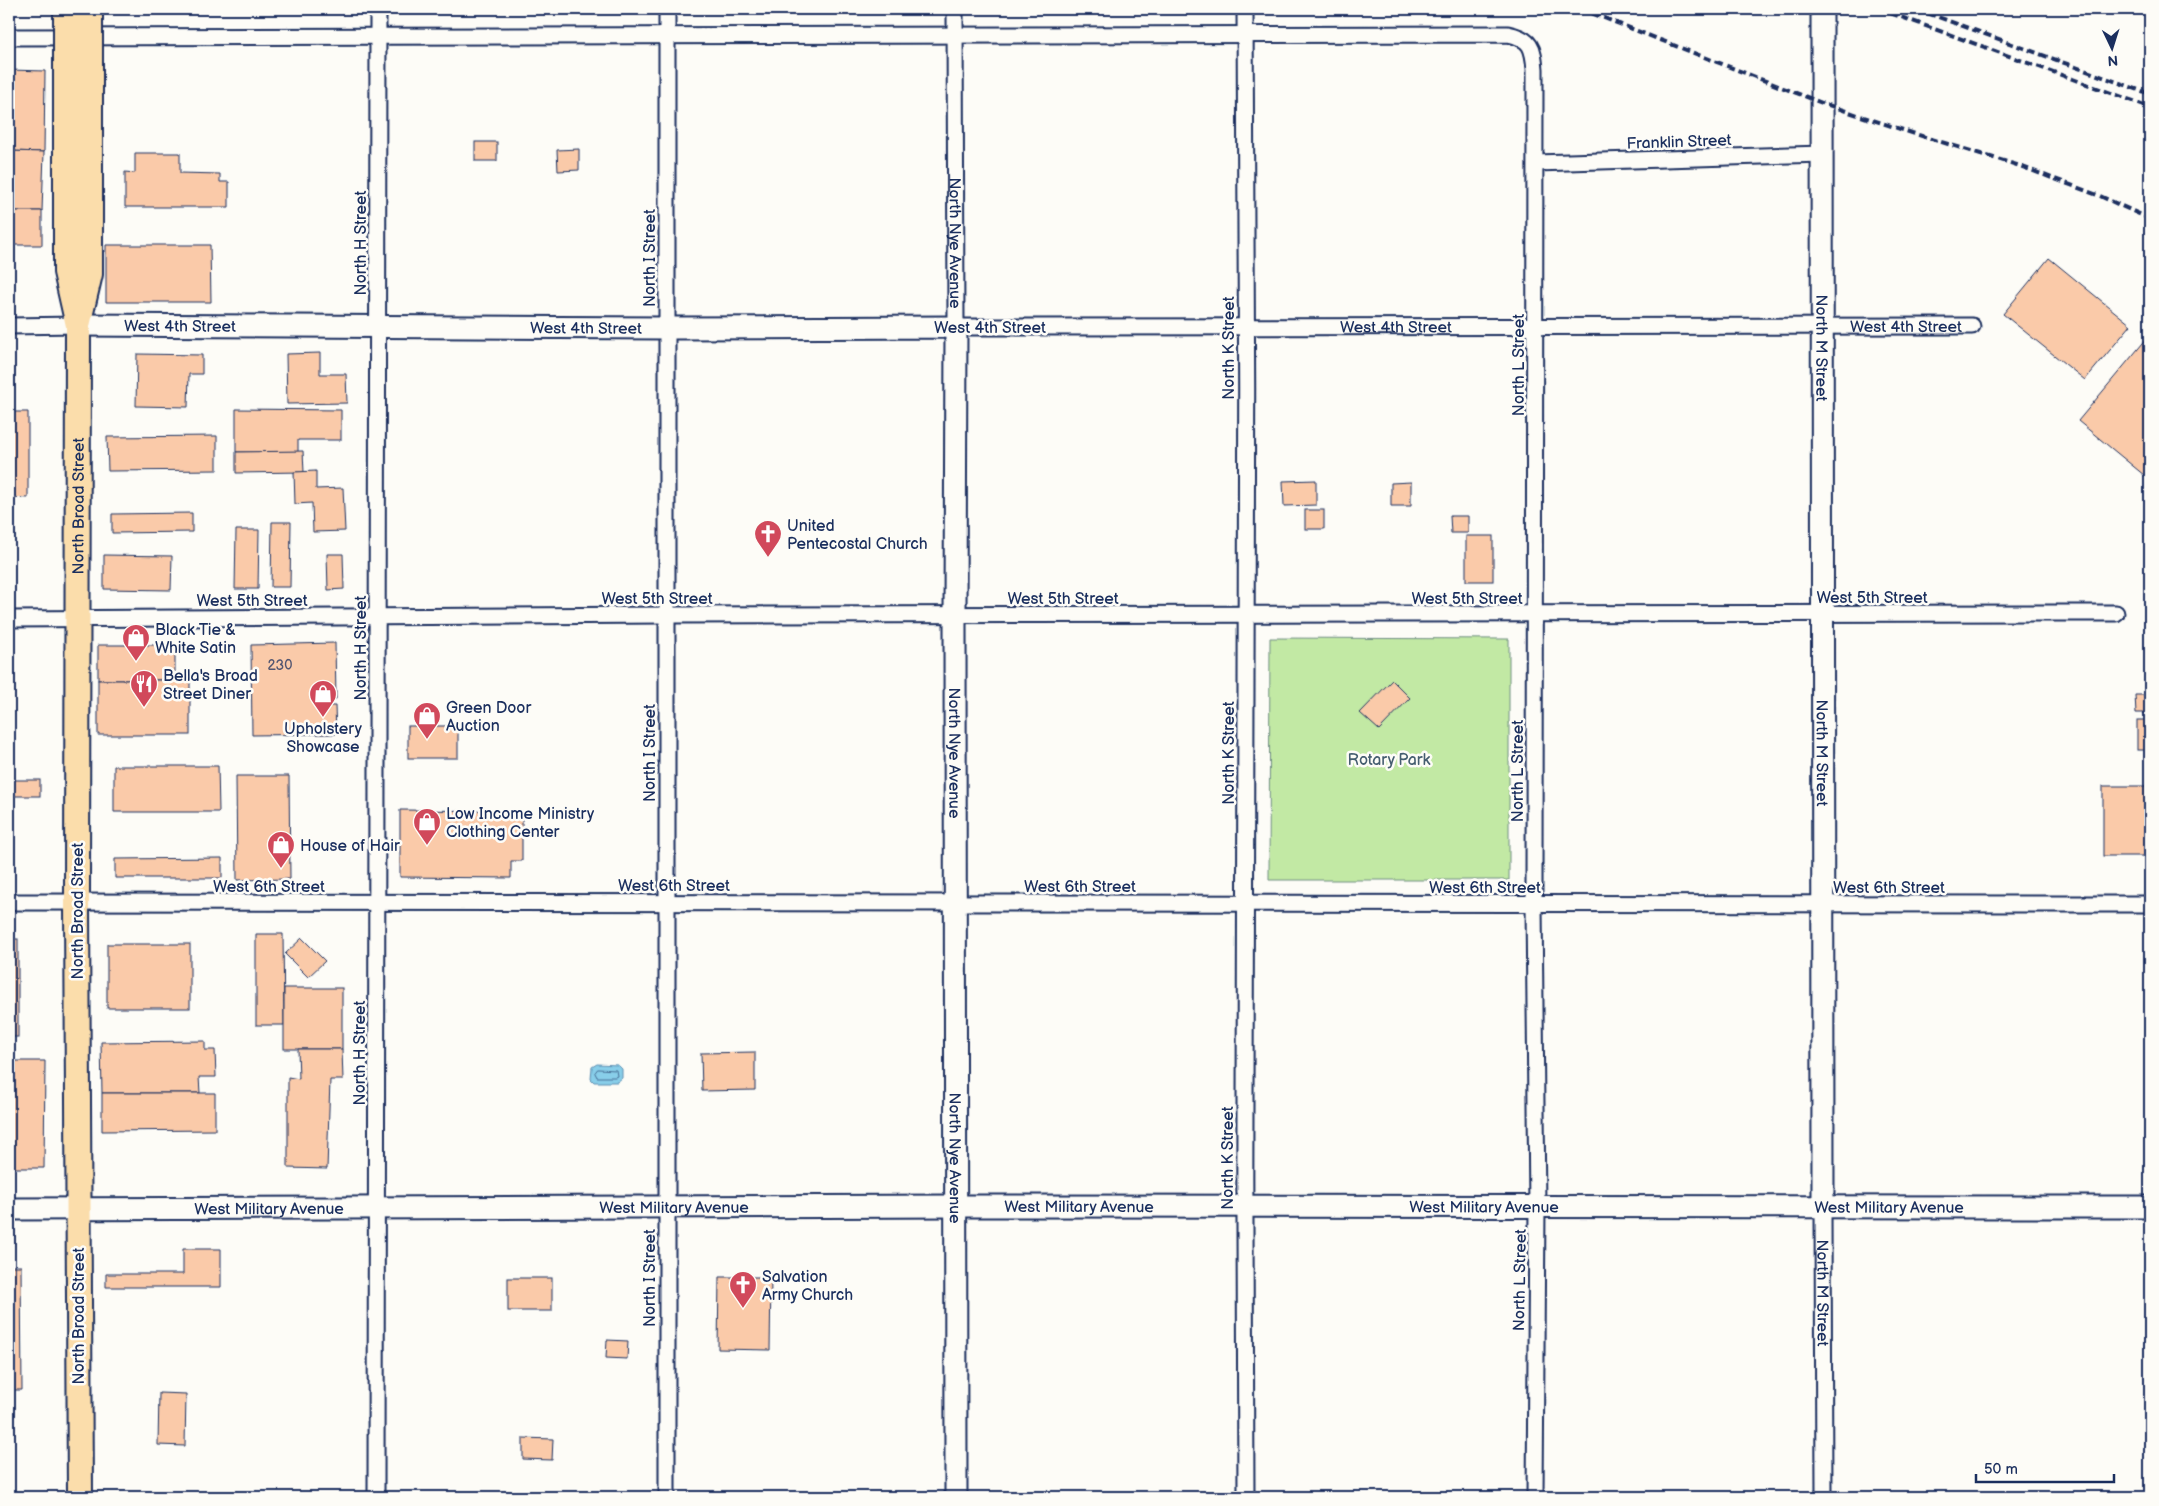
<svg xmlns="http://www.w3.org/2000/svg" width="2159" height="1506" viewBox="0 0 2159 1506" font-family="'Balsamiq Sans',sans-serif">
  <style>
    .green { fill: #c2e9a4; stroke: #6e8c81 }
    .water { fill: #88cee9; stroke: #5c8eb1 }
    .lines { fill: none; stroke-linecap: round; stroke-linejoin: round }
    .shore { stroke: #476f96; stroke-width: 1 }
    .building { fill: #facaa9; stroke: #1b2f5e }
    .street-casing { stroke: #1b2f5e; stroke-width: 19 }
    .secondary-casing { stroke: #1b2f5e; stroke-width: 25 }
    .primary-casing { stroke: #1b2f5e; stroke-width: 28 }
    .street { stroke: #fdfcf7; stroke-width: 15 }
    .secondary { stroke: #fdfcf7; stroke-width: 21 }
    .primary { stroke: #fbddab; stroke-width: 24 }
    .rail { stroke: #1b2f5e; stroke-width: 4; stroke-dasharray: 8 4; stroke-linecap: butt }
    .primary-bridge-casing { stroke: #1b2f5e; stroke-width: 28; stroke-linecap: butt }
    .primary-bridge { stroke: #fbddab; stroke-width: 24 }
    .labels { text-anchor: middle; stroke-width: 5; stroke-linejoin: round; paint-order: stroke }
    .number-label { font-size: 14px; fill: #535671 }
    .street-label { font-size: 16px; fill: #1b2f5e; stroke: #fdfcf7 }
    .poi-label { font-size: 16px; fill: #1b2f5e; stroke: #fdfcf7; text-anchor: start }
    .park-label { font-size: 16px; fill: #455e70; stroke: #fdfcf7 }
  </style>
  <rect width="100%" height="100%" fill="#fdfcf7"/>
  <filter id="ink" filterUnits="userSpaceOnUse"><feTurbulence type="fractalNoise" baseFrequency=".02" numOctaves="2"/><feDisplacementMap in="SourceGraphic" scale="10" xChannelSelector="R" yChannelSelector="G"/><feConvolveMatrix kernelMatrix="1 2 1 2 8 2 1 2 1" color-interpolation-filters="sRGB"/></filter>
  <g filter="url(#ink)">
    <path class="green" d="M1270 638 1509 639V880H1269Z"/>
    <path class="water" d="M597 1064 618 1065 622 1069V1078L617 1082H594L591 1079 592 1067Z"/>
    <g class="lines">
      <path class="shore" d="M598 1069 616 1070 617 1076 615 1077H597L595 1073Z"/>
    </g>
    <g class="building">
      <path d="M9 70 45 71 44 152 9 151Z"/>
      <rect x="475" y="142" width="22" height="19"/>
      <path d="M579 149V170L558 171 557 150Z"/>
      <path d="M9 151 44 152 42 211H9Z"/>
      <path d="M135 153H180V173L220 174V182H229V207H125V172L135 173Z"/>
      <rect x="9" y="211" width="33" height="34"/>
      <path d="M106 245H210L211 302H106Z"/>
      <path d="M2049 258 2131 325 2085 380 2003 314Z"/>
      <path d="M2148 337 2150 339V480L2078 421Z"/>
      <path d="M320 353V374H346L347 403 287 404 286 354Z"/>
      <path d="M137 354 202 355V374H189L188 407 136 406Z"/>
      <path d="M236 409 341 410V440H298V452H236Z"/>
      <path d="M9 412H28V498L9 497Z"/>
      <path d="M217 436V470L108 471 107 437Z"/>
      <path d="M303 451 304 472 236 473V452Z"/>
      <path d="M316 471V489L343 488 345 531 313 532 312 503 295 504 294 472Z"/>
      <path d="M1316 480V505L1284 506 1283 481Z"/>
      <path d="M1411 482V506H1391V483Z"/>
      <rect x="1305" y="510" width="19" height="19"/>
      <path d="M192 513V532L112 533V514Z"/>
      <path d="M1450 516H1468V533H1451Z"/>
      <path d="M272 522H291L290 587H271Z"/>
      <path d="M236 530H259L258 589H235Z"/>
      <rect x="1466" y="536" width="27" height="45"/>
      <path d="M327 554H343L344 589 328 590Z"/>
      <path d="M104 555 172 556 171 590 104 589Z"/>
      <path d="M335 643 336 699H316L317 706H335L336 734 252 735 251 645Z"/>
      <rect x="98" y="645" width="77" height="35"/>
      <rect x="98" y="680" width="92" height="55"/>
      <path d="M1392 680 1410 698 1379 730 1360 713Z"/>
      <path d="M2135 695H2150V713H2136Z"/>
      <rect x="2137" y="720" width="13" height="30"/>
      <rect x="408" y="726" width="50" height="32"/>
      <path d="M114 766H218L219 812H114Z"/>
      <rect x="9" y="770" width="2" height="43"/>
      <path d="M236 776H289L290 879 237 880Z"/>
      <rect x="11" y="780" width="29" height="16"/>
      <rect x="2103" y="786" width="47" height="70"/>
      <path d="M400 810 522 811V861H511V878L400 877Z"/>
      <path d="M222 858V878H115V859Z"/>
      <path d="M256 934H283L284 1025H256Z"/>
      <path d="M302 938 325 961 308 977 285 954Z"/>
      <rect x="9" y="939" width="9" height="98"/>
      <rect x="107" y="944" width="83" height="64"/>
      <rect x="284" y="988" width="58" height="61"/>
      <path d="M205 1041V1050H215L216 1077H199L200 1093H102L101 1042Z"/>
      <path d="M298 1049H342L343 1080H330L327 1169 288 1168V1077L299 1079Z"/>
      <path d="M755 1052V1090L702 1091 701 1053Z"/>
      <path d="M9 1061H45L44 1168H9Z"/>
      <path d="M102 1093H215V1130L102 1131Z"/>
      <path d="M183 1249H221V1287H106V1274H183Z"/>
      <path d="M9 1266H21L22 1390H9Z"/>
      <path d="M719 1277H771L770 1350 718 1349Z"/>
      <rect x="508" y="1278" width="44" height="33"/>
      <path d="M607 1340 628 1341 627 1359 606 1358Z"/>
      <path d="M159 1393 186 1394 185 1446 158 1445Z"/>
      <path d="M523 1438 553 1439 552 1460 523 1459Z"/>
    </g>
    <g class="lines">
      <defs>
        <g id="street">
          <path d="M667 9V1497"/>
          <path id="s1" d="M955 9 956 327 1972 326"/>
          <path d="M1245 9C1250 505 1242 1001 1246 1497"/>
          <path d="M9 37 1508 34C1531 39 1533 47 1535 69L1534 905 1537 1207 1535 1497"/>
          <path d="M1536 163 1823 154"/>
          <path d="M9 326 78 325"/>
          <path d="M9 619 666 615 2116 613"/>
          <path d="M9 902 2150 904"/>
          <path id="s2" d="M1823 1208 1824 1497"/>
          <path d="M376 1497 378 9"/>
        </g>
        <g id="secondary">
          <path id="s3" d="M1822 9 1823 1208"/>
          <path id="s4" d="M78 325 667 328 956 327 955 615 956 1497"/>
          <path id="s5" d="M9 1209 956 1206 2150 1207"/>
        </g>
        <g id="primary">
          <path d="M66 61V272L78 325"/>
          <path id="s6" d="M80 1497 77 902 78 325 90 274V61"/>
        </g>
      </defs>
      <use href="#street" class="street-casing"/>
      <use href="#secondary" class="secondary-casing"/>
      <use href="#primary" class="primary-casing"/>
      <use href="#street" class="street"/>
      <use href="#secondary" class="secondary"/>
      <use href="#primary" class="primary"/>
      <g class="rail">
        <path d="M1581 9 1822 103 1912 133 2020 166 2100 196 2150 219"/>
        <path d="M1879 9 2150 107"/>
        <path d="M1916 9 2150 94"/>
      </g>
      <defs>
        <g id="primary-bridge">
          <path d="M66 61V9"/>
          <path d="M90 61V9"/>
        </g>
      </defs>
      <use href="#primary-bridge" class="primary-bridge-casing"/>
      <use href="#primary-bridge" class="primary-bridge"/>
    </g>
  </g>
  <defs>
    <symbol id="church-pin" viewBox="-11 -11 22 30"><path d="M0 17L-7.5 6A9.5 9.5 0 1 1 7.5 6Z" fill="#d1495b" stroke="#fdfcf7"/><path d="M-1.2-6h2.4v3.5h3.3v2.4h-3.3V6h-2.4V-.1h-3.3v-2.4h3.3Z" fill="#fff"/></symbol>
    <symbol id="shop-pin" viewBox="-11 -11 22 30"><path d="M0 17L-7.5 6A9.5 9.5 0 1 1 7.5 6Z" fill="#d1495b" stroke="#fdfcf7"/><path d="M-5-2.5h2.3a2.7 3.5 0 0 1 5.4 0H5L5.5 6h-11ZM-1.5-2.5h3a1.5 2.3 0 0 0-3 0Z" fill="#fff"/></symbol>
    <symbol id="restaurant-pin" viewBox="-11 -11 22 30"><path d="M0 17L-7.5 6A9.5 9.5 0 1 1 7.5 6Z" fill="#d1495b" stroke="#fdfcf7"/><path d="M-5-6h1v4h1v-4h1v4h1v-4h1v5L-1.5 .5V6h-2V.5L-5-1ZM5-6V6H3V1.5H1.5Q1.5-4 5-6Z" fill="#fff"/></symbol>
  </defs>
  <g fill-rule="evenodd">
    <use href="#church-pin" x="752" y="518" width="32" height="43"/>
    <use href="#shop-pin" x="120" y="622" width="32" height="43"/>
    <use href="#restaurant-pin" x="128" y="668" width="32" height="43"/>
    <use href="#shop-pin" x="307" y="678" width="32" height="43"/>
    <use href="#shop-pin" x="411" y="700" width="32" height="43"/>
    <use href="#shop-pin" x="411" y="806" width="32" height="43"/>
    <use href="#shop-pin" x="265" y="829" width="32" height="43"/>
    <use href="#church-pin" x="727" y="1269" width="32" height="43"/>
  </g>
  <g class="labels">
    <g class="number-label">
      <text x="280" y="670">230</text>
    </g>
    <g class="street-label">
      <text transform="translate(1679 141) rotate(-2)" y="6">Franklin Street</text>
      <text transform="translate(360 243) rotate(-90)" y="6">North H Street</text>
      <text dy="6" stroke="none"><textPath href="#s1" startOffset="234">North Nye Avenue</textPath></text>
      <text transform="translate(649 258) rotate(-90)" y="6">North I Street</text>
      <text dy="6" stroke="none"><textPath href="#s1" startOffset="758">West 4th Street</textPath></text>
      <text dy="6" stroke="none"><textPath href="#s4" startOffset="102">West 4th Street</textPath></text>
      <text dy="6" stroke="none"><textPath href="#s1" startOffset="1268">West 4th Street</textPath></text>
      <text x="990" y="333">West 4th Street</text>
      <text dy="6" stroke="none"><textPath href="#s4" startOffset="508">West 4th Street</textPath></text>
      <text transform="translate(1228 348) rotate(-90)" y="6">North K Street</text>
      <text dy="6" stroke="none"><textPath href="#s3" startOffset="339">North M Street</textPath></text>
      <text transform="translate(1518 365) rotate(-90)" y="6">North L Street</text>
      <text dy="6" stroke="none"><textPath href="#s6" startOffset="991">North Broad Street</textPath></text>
      <text x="1872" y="603">West 5th Street</text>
      <text x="657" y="604">West 5th Street</text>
      <text x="1063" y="604">West 5th Street</text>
      <text x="1467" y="604">West 5th Street</text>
      <text x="252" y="606">West 5th Street</text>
      <text transform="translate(360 648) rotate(-90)" y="6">North H Street</text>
      <text transform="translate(649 753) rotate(-90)" y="6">North I Street</text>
      <text dy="6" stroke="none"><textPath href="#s4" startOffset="1304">North Nye Avenue</textPath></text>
      <text transform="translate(1228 753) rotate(-90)" y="6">North K Street</text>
      <text dy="6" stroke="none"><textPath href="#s3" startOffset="744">North M Street</textPath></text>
      <text transform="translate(1517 771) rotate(-90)" y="6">North L Street</text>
      <text x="674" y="891">West 6th Street</text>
      <text x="269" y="892">West 6th Street</text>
      <text x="1080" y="892">West 6th Street</text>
      <text x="1485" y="893">West 6th Street</text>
      <text x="1889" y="893">West 6th Street</text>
      <text transform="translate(77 911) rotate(-90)" y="6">North Broad Street</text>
      <text transform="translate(359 1053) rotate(-90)" y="6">North H Street</text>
      <text dy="6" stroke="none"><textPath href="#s4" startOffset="1709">North Nye Avenue</textPath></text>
      <text transform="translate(1227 1158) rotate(-90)" y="6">North K Street</text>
      <text dy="6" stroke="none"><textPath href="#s5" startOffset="1070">West Military Avenue</textPath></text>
      <text dy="6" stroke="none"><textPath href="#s5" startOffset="1475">West Military Avenue</textPath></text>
      <text dy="6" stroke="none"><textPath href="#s5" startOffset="665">West Military Avenue</textPath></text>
      <text dy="6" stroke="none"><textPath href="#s5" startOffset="1880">West Military Avenue</textPath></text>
      <text dy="6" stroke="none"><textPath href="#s5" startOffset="260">West Military Avenue</textPath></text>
      <text transform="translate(649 1278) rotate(-90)" y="6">North I Street</text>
      <text transform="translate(1519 1280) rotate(-89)" y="6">North L Street</text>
      <text dy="6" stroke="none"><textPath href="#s2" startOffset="85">North M Street</textPath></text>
      <text transform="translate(78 1316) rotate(-90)" y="6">North Broad Street</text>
    </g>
    <g class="poi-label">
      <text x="787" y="531">United<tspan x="787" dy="18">Pentecostal Church</tspan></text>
      <text x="155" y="635">Black Tie &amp;<tspan x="155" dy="18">White Satin</tspan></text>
      <text x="163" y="681">Bella's Broad<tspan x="163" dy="18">Street Diner</tspan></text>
      <text x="446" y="713">Green Door<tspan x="446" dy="18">Auction</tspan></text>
      <text x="323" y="734" text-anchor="middle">Upholstery<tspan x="323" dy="18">Showcase</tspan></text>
      <text x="446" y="819">Low Income Ministry<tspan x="446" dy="18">Clothing Center</tspan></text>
      <text x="300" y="851">House of Hair</text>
      <text x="762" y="1282">Salvation<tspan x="762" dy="18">Army Church</tspan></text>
    </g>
    <g class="park-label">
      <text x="1389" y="765">Rotary Park</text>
    </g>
  </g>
  <rect width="2159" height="1506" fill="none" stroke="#fdfcf7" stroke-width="30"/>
  <rect x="15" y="15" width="2129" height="1476" fill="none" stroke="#1b2f5e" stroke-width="2" filter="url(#ink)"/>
  <g transform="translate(2112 48) rotate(176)" stroke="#fdfcf7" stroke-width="4" paint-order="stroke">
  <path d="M0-4L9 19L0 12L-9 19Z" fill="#1b2f5e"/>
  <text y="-8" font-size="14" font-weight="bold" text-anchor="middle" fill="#1b2f5e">N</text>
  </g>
  <path d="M1976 1474v8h138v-8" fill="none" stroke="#1b2f5e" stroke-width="2.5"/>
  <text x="1984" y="1474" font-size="15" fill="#1b2f5e" stroke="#fdfcf7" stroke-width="4" paint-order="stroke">50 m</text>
</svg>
